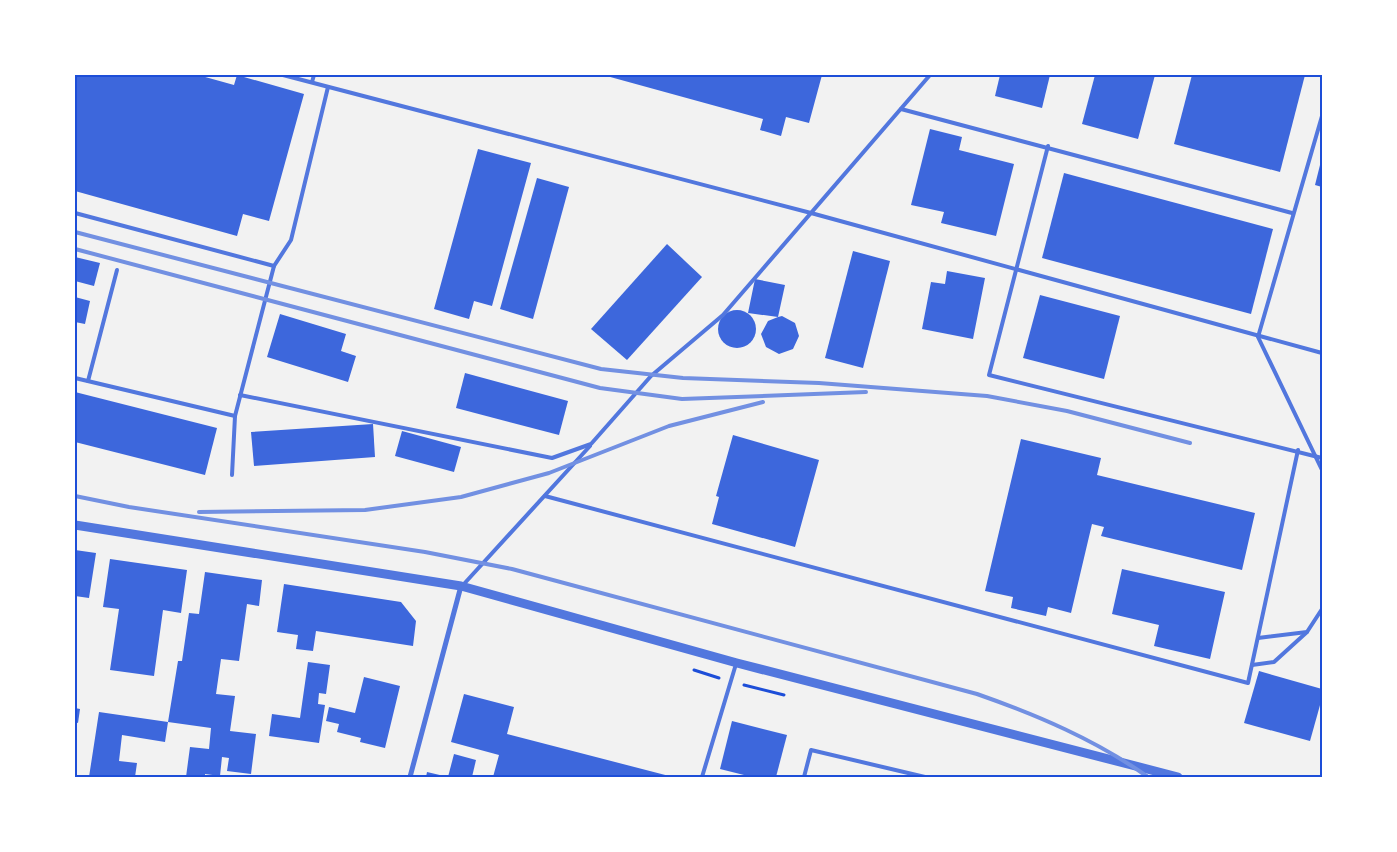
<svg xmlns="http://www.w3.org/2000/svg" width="1397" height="852" viewBox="0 0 1397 852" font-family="Signika,sans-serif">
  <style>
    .building { fill: #3d67dc }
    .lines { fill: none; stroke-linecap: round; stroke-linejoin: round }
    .path { stroke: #1d4ed8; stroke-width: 3 }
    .service { stroke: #5277de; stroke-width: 4 }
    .minor { stroke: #5277de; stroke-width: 5 }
    .tertiary { stroke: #5277de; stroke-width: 9 }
    .rail { stroke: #7290e2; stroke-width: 4 }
    .neatline { fill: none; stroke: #1d4ed8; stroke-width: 2 }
  </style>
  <rect width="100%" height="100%" fill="#f2f2f2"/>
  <g class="building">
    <path d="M75 75H198L234 85 237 75 304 94 269 221 243 214 237 236 75 191Z"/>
    <path d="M603 75H822L809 123 786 117 781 136 760 130 763 119Z"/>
    <path d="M1000 75H1050L1042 108 995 96Z"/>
    <path d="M1095 75H1155L1138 139 1082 124Z"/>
    <path d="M1192 75H1305L1280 172 1174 144Z"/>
    <path d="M930 129 962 137 959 150 1014 164 996 236 941 223 944 212 911 205Z"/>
    <path d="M478 149 531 163 492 306 474 301 469 319 434 309Z"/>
    <path d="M1321 161H1322V187L1315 185Z"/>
    <path d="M1064 173 1273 229 1251 314 1042 258Z"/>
    <path d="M537 178 569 187 533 319 500 309Z"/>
    <path d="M667 244 702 277 627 360 591 329Z"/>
    <path d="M853 251 890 261 863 368 825 358Z"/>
    <path d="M75 257 100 263 94 286 75 281Z"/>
    <path d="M947 271 985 278 973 339 922 329 931 282 945 284Z"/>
    <path d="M755 279 785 285 778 317 782 316 795 323 799 336 793 349 779 354 766 347 761 334 768 321 778 317 748 313Z"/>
    <path d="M1040 295 1120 316 1104 379 1023 358Z"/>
    <path d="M75 297 90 301 85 324 75 322Z"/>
    <circle cx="737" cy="329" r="19"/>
    <path d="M280 314 346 334 341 351 356 356 348 382 267 357Z"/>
    <path d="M465 373 568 401 559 435 456 408Z"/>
    <path d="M75 392 217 428 205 475 75 442Z"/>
    <path d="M373 424 375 457 254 466 251 432Z"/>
    <path d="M402 431 461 447 454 472 395 456Z"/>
    <path d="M733 435 819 460 795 547 712 524 719 497 716 496Z"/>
    <path d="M1021 439 1101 458 1097 475 1255 513 1242 570 1101 536 1104 527 1092 524 1071 613 1048 607 1046 616 1011 608 1013 597 985 591Z"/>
    <path d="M75 550 96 553 89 598 75 596Z"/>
    <path d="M110 559 187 570 181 613 163 610 154 676 110 670 119 609 103 607Z"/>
    <path d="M1122 569 1225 592 1210 659 1154 646 1159 625 1112 614Z"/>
    <path d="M205 572 262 580 259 606 247 604 239 661 221 659 216 694 235 696 230 731 256 734 251 774 227 771 229 758 222 757 220 776 205 774V777H186L190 747 209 749 211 728 168 722 178 661H182L189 613 199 614Z"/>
    <path d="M284 584 401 602 416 621 413 646 316 631 313 651 296 649 298 635 277 632Z"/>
    <path d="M308 662 330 665 326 694 319 693 318 704 325 705 319 743 269 736 272 714 300 718Z"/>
    <path d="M1259 671 1322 689V698L1310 741 1244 723Z"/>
    <path d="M364 677 400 686 385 748 360 742 361 738 337 732 339 724 326 721 329 707 355 713Z"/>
    <path d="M464 694 514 707 507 734 673 777H493L499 755 451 742Z"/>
    <path d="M75 708 80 709 78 723 75 722Z"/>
    <path d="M99 712 168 722 165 742 122 735 119 761 137 763 135 777H89Z"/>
    <path d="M732 721 787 735 776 777H752L720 769Z"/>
    <path d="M454 754 476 760 472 777H448Z"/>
    <path d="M427 772 444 776V777H426Z"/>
  </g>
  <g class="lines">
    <g class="path">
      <path d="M694 670 719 678"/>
      <path d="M744 685 784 695"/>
    </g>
    <g class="service">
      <path d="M283 75 811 213 1322 353"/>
      <path d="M312 82 314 75"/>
      <path d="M901 109 1292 213"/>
      <path d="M1322 116 1258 337 1322 470"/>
      <path d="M1048 146 989 375 1322 458"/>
      <path d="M75 213 274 266"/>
      <path d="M75 378 235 416"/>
      <path d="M88 381 117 270"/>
      <path d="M240 395 552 458 591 444 651 376 723 315 930 75"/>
      <path d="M232 475 235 416 274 266 291 240 328 87"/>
      <path d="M545 496 1248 683 1298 450"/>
      <path d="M463 585 590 446"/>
      <path d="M1258 638 1307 632 1322 609"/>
      <path d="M1252 665 1274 662 1307 632"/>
      <path d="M702 777 736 664"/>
      <path d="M804 777 811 750 925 777"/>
    </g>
    <path class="minor" d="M410 777 461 586"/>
    <path class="tertiary" d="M75 525 461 586 737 663 1178 777"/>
    <g class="rail">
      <path d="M75 232 601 369 683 378 819 383 987 396 1067 411 1190 443"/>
      <path d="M75 249 600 388 682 399 866 392"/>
      <path d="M75 496 129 507 425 552 512 569 977 694C1037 715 1096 740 1148 777"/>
      <path d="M199 512 365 510 461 497 549 473 669 426 763 402"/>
    </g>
  </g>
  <rect width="1397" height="852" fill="none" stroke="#ffffff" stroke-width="152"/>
  <rect x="76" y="76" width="1245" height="700" class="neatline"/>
</svg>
